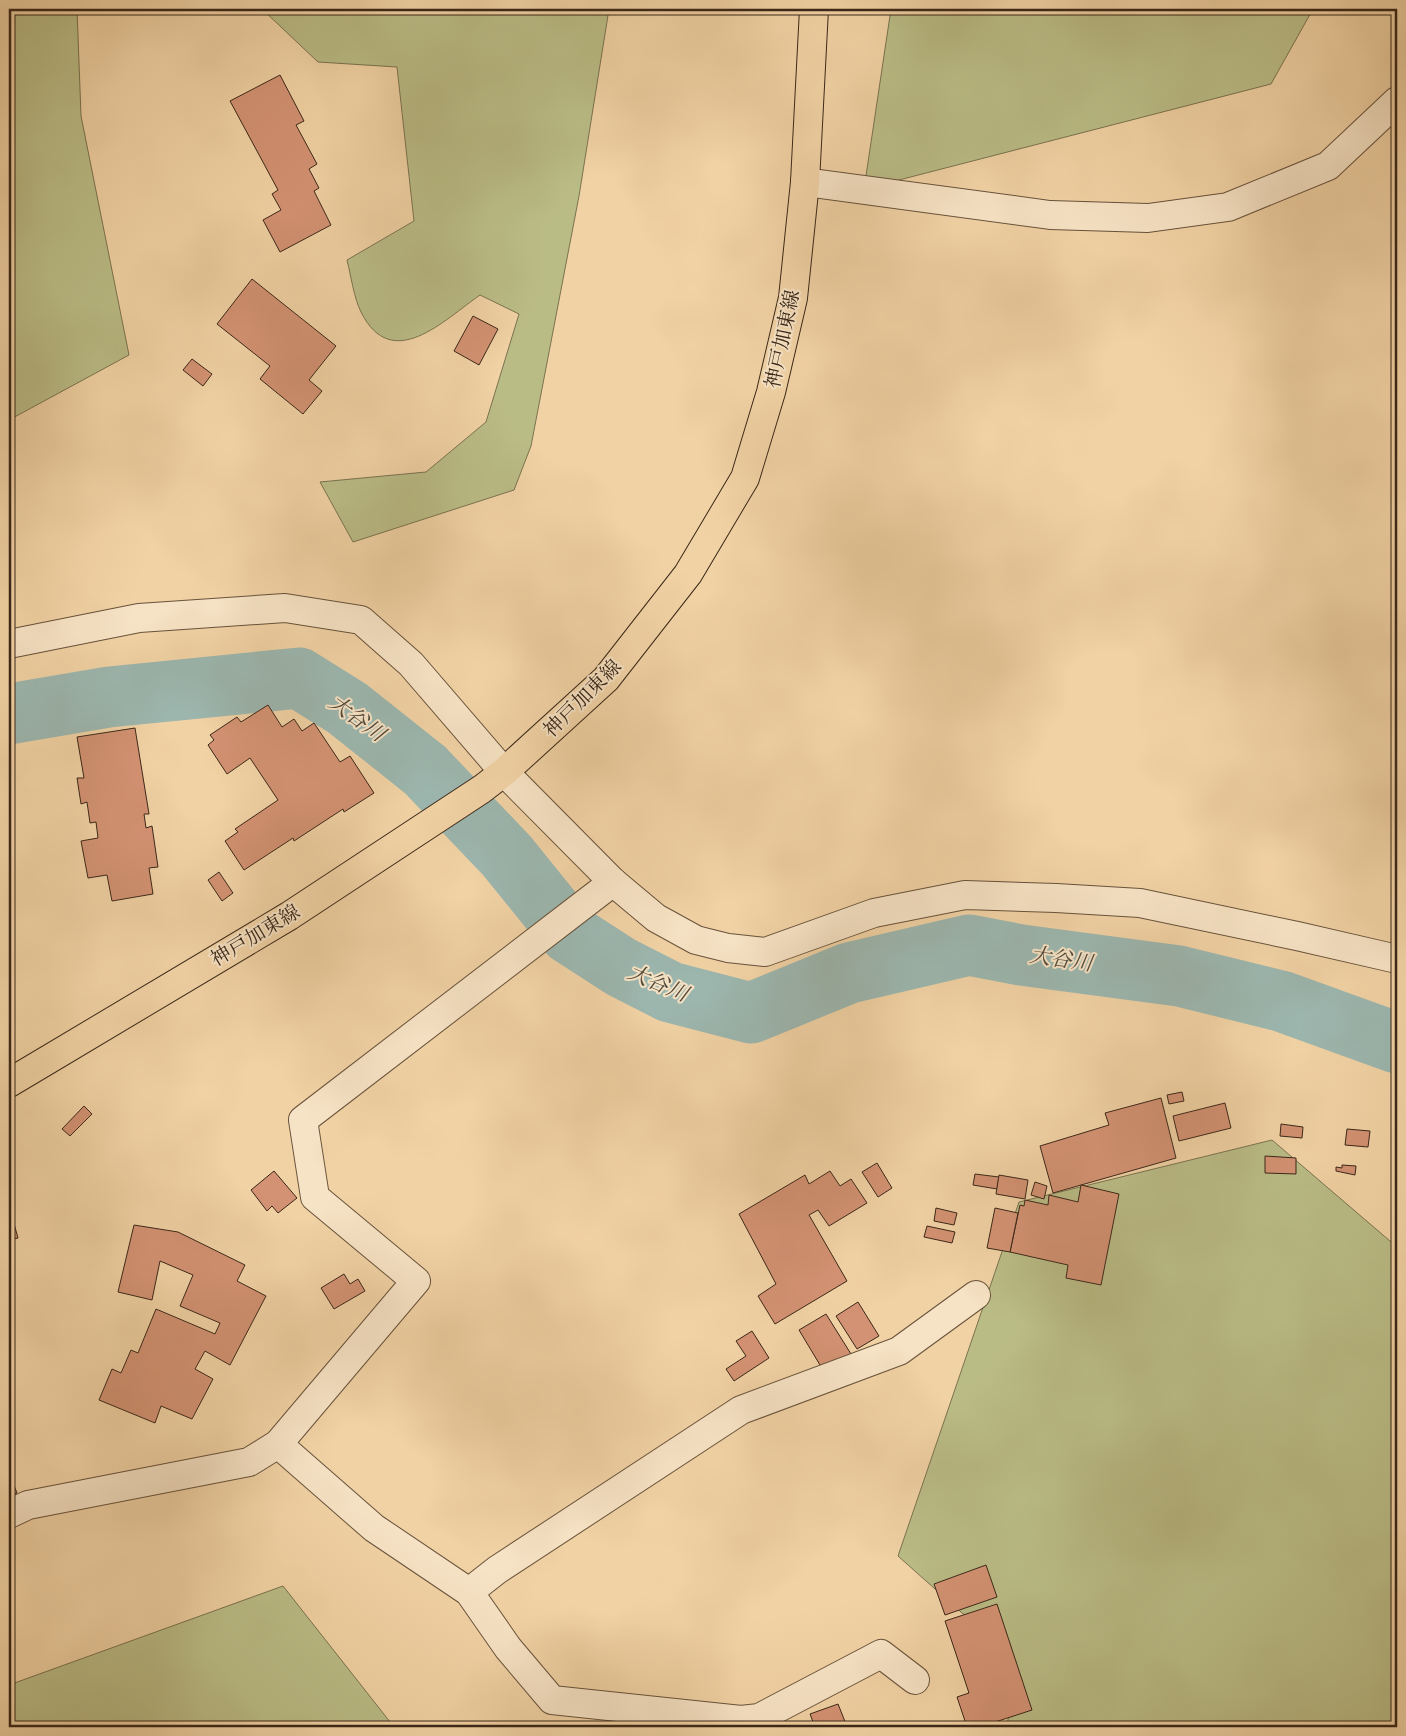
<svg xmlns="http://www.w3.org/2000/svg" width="1406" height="1736" viewBox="0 0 1406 1736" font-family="'IM FELL Great Primer','Noto Serif JP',serif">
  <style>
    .green { fill: #babc86; stroke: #7a724f }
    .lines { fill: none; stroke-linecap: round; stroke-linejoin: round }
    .river { stroke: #9cb6ae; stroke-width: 61 }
    .building { fill: #d39273; stroke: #3a2718 }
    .minor-casing { stroke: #68523b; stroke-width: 30 }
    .tertiary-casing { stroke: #68523b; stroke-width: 30 }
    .primary-casing { stroke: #3a2718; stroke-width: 30 }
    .minor { stroke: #f6e2c4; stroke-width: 28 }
    .tertiary { stroke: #f6e2c4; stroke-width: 28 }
    .primary { stroke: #f1d2a4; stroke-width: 28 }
    .labels { text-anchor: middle; stroke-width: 4; stroke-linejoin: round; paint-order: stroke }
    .street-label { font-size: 20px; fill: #3a2718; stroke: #f6e2c4 }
    .water-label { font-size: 21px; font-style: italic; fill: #524b3e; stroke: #f6e2c4 }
  </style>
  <rect width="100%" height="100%" fill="#f1d2a4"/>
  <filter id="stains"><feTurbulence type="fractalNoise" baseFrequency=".004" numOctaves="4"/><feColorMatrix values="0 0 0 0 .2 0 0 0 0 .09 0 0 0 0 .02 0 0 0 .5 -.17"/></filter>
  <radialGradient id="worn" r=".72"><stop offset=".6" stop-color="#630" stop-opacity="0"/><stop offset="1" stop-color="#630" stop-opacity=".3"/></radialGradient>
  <g class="green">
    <path d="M9 9H77L81 116 129 355 9 420Z"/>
    <path d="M262 9H609L579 196 531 446 514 490 353 542 320 482 426 472 486 422 519 314 480 295C444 320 392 374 361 312 354 298 351 276 347 260L414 221 397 67 318 62Z"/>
    <path d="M891 9H1313L1271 84 864 189Z"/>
    <path d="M1272 1140 1397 1247V1727H1007L1016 1661 898 1556 1019 1202Z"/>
    <path d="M283 1586 394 1727H9V1685Z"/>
  </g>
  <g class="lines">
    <path class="river" d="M9 714 109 697 299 678 347 708 425 770 507 856 570 934 621 967 670 992 751 1013 849 973 969 945 1021 955 1179 976 1281 1001 1397 1043"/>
  </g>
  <g class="building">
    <path d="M280 75 304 121 296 125 317 164 309 169 319 188 314 191 331 225 280 252 263 220 281 210 272 194 278 190 230 101Z"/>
    <path d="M252 279 336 346 309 380 322 391 303 414 260 379 270 366 217 324Z"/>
    <path d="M473 316 498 329 479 365 454 351Z"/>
    <path d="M192 359 212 374 203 386 183 370Z"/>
    <path d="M268 705 282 727 294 719 302 731 314 723 340 762 350 756 374 793 344 812 343 809 294 841 293 838 244 870 225 841 238 832 235 829 278 800 250 758 227 774 208 745 214 740 210 735 237 717 241 722Z"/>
    <path d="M135 728 149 814H144L146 828 152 826 158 867 149 868 153 894 112 901 107 875 88 878 81 841 98 838 96 822 90 823 87 802 81 804 77 778H84L77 737Z"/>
    <path d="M219 872 233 893 222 901 208 880Z"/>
    <path d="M1182 1092 1184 1101 1169 1104 1167 1095Z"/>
    <path d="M1161 1098 1176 1158 1053 1193 1040 1146 1109 1125 1105 1113Z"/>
    <path d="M1225 1103 1231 1128 1179 1141 1173 1116Z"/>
    <path d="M84 1106 92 1114 70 1136 62 1129Z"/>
    <path d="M1281 1124 1303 1127 1302 1138 1280 1136Z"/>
    <path d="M1347 1129 1370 1131 1368 1147 1345 1145Z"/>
    <path d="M1265 1156 1296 1158V1174L1265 1173Z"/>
    <path d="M877 1163 892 1188 878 1197 862 1172Z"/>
    <path d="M1342 1165 1356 1166 1355 1175 1336 1171V1167L1342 1168Z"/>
    <path d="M274 1171 297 1198 278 1213 272 1206 267 1211 251 1190Z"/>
    <path d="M830 1171 840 1186 851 1179 867 1203 829 1226 818 1210 809 1215 847 1281 775 1324 758 1296 776 1284 739 1214 805 1175 809 1184Z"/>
    <path d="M975 1174 999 1177 997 1189 973 1185Z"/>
    <path d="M999 1175 1028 1180 1025 1199 996 1194Z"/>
    <path d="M1035 1182 1047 1186 1044 1199 1031 1195Z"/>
    <path d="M1081 1185 1119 1194 1101 1285 1066 1278 1068 1265 1010 1252 1020 1205 1024 1206 1025 1200 1048 1205 1049 1195 1078 1202Z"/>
    <path d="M9 1206 18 1238 9 1240Z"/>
    <path d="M936 1208 957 1213 954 1225 934 1221Z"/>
    <path d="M995 1208 1018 1213 1010 1252 987 1248Z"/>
    <path d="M134 1225 178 1232 245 1265 237 1281 266 1296 230 1365 205 1351 195 1369 213 1379 192 1419 161 1406 155 1423 99 1400 112 1369 121 1373 131 1350 138 1353 156 1309 215 1334 220 1323 180 1306 193 1275 160 1261 152 1300 118 1292Z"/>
    <path d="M927 1226 955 1232 952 1243 924 1237Z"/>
    <path d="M344 1274 350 1284 358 1279 365 1291 334 1309 321 1288Z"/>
    <path d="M858 1302 879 1336 857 1349 836 1316Z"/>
    <path d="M826 1314 851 1354 823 1370 799 1330Z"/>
    <path d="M752 1331 769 1358 734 1381 726 1369 746 1356 736 1341Z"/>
    <path d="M9 1473 17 1493 9 1496Z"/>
    <path d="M986 1565 997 1597 945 1615 934 1584Z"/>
    <path d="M997 1604 1032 1710 980 1727H967L957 1697 969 1693 945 1621Z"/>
    <path d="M838 1704 846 1724 837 1727H815L810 1714Z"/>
  </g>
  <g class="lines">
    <defs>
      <g id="minor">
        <path d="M9 644 139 618 285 608 361 620 411 664 504 772 613 882 656 918 696 940 728 948 765 952 874 913 965 895 1056 898 1140 903 1297 936 1397 959"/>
        <path d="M278 1444 374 1528 469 1592 508 1648 552 1700 741 1720 759 1718 881 1654 915 1680"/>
        <path d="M9 1514 28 1505 249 1462 278 1444 416 1281 315 1197 303 1120 613 882"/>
        <path d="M469 1592 497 1570 741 1410 899 1351 976 1295"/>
      </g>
      <path id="tertiary" d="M805 182 1050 215 1148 218 1228 207 1328 166 1397 101"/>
      <path id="primary" d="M9 1083 289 916 482 789 504 772 606 679 688 574 745 478 771 392 793 298 805 182 814 9"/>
    </defs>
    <use href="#minor" class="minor-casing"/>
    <use href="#tertiary" class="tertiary-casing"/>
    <use href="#primary" class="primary-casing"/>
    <use href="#minor" class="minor"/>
    <use href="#tertiary" class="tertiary"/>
    <use href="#primary" class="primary"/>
  </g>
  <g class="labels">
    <g class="street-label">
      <text transform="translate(782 339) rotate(-78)" y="7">神戸加東線</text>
      <text transform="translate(582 698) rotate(-45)" y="7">神戸加東線</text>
      <text transform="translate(255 935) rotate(-31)" y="7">神戸加東線</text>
    </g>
    <g class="water-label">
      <text transform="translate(357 718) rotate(36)" y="7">大谷川</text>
      <text transform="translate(1061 959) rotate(8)" y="7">大谷川</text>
      <text transform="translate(658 983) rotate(23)" y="7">大谷川</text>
    </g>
  </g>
  <rect width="1406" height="1736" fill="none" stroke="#f1d2a4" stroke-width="30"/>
  <rect x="10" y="10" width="1386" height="1716" fill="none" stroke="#3a2718" stroke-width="2.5"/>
  <rect x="15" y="15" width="1376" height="1706" fill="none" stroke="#3a2718"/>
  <rect width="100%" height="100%" filter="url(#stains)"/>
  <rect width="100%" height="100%" fill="url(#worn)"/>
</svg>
